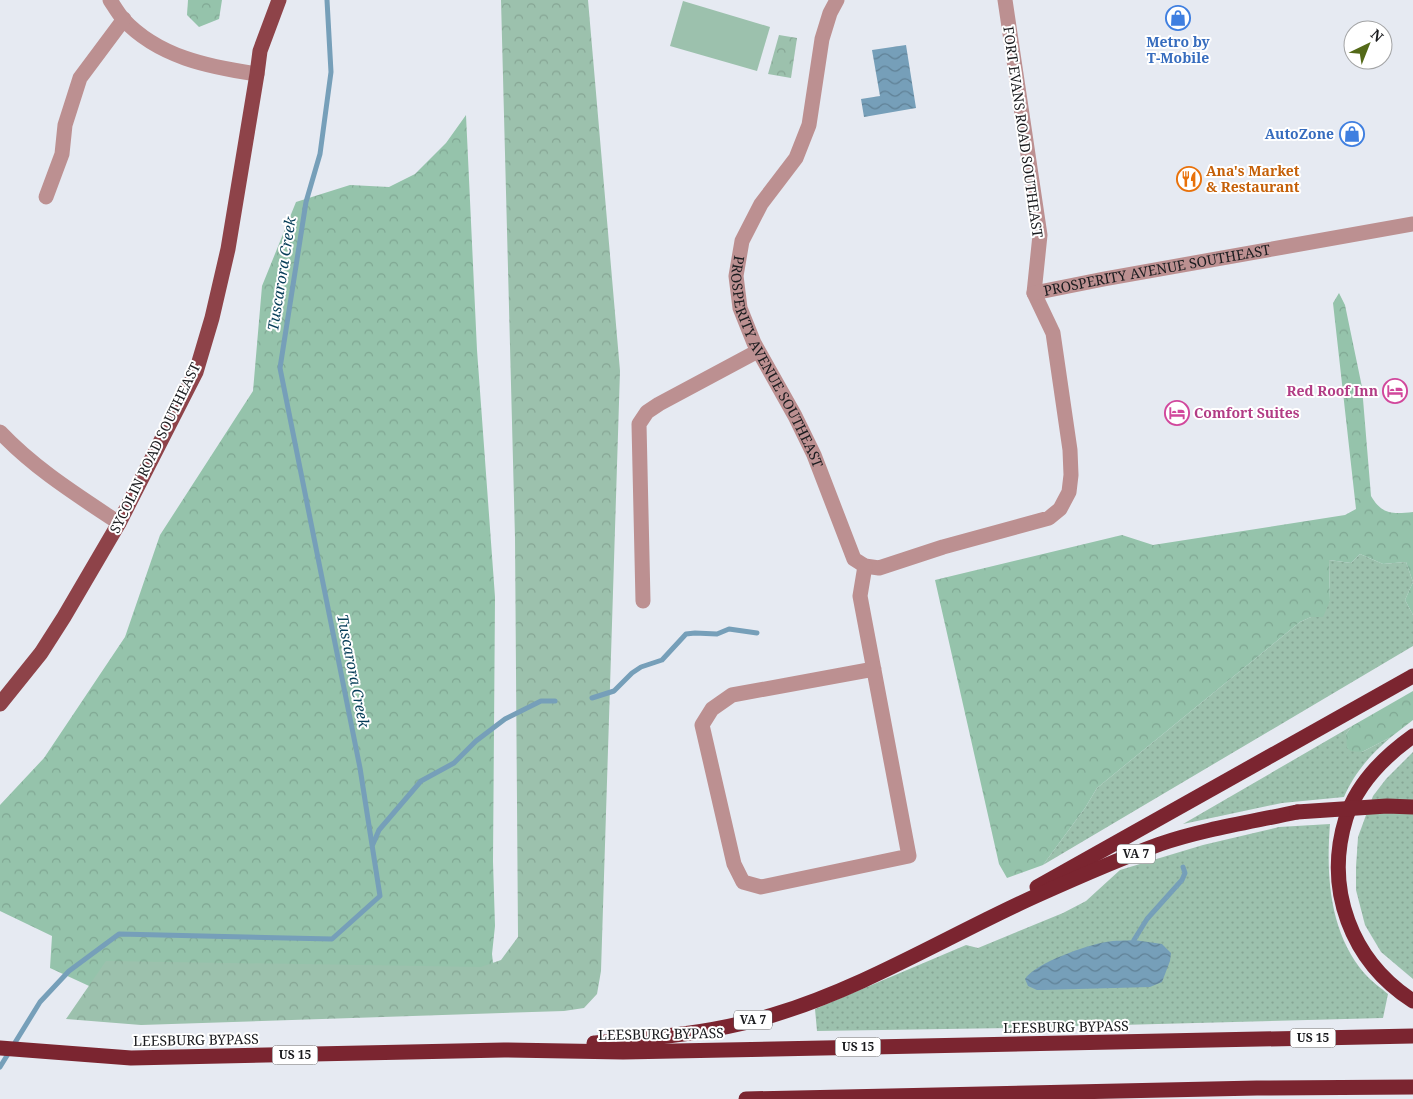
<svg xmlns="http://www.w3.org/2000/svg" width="1413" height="1099" viewBox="0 0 1413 1099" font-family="'Noto Serif',serif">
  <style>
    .grass { fill: url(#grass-dots) }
    .forest { fill: url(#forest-crowns) }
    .park { fill: url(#park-crowns) }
    .pitch { fill: #9cc1ad }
    .water { fill: url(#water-waves) }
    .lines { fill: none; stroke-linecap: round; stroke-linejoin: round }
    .stream { stroke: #769fb9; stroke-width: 5 }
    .minor { stroke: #bc9091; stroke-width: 15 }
    .major { stroke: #8e4349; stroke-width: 15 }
    .highway { stroke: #7b2530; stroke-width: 15 }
    .highway-bridge { stroke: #7b2530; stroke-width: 15 }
    .labels { text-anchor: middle; stroke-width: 4; stroke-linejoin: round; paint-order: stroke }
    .shield { fill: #fff; stroke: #5f5f62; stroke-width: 1 }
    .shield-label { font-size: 12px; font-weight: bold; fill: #1a1b1e }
    .shop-label { font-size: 14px; font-weight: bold; fill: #366cbe; stroke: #fff }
    .street-label { font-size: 14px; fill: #1a1b1e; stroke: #fff }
    .food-label { font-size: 14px; font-weight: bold; fill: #c56008; stroke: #fff; text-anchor: start }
    .hotel-label { font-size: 14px; font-weight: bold; fill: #b23c85; stroke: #fff; text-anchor: end }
    .water-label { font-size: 15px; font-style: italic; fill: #063d58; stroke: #fff }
  </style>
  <defs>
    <pattern id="grass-dots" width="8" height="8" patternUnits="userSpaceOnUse" patternTransform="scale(1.25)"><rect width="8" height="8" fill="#9cc1ad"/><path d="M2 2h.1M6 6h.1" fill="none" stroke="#86a594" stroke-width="1.8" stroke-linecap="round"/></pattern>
    <pattern id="forest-crowns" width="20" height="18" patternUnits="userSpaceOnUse" patternTransform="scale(1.25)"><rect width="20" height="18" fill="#95c3ab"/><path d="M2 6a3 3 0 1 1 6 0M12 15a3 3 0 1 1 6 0" fill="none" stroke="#80a793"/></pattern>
    <pattern id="park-crowns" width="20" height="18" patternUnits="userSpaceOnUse" patternTransform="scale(1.25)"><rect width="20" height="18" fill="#9cc1ad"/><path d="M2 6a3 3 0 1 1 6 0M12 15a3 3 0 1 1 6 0" fill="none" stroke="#86a594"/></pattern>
    <pattern id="water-waves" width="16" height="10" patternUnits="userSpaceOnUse" patternTransform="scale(1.25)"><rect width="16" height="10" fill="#769fb9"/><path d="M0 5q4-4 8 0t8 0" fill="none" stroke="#608196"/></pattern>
  </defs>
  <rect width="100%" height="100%" fill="#e6eaf2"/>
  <g class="grass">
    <path d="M1360 554 1383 564 1406 562 1413 582 1405 600 1413 615V646L1043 865 1085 808 1097 788 1300 622 1311 617 1330 601 1329 560 1351 563Z"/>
    <path d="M1352 726 1346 734 1362 752 1391 737C1370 755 1355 772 1344 797L1282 803 1183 824Z"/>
    <path d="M1413 752V979L1381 952 1365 925 1356 890V867L1358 837 1373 796 1386 779Z"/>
    <path d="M1330 824C1326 875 1329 932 1365 974 1371 981 1381 988 1388 994L1383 1018 1011 1028 817 1031 815 1009 966 945 978 948 1063 913 1086 901 1120 870 1203 845 1279 827Z"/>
  </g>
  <g class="forest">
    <path d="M188 0H222L219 19 199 27 187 15Z"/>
    <path d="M466 115 477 350 495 597 493 862 495 926 492 954 495 981 100 991 50 968 52 936 0 911V805L44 758 125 637 160 535 253 391 262 286 296 202 350 185 389 187 415 174 446 143Z"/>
    <path d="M1339 293 1345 305 1362 387 1371 496C1382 515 1393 514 1413 512V615L1405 600 1413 582 1406 562 1383 564 1360 554 1351 563 1329 560 1330 601 1323 617H1311L1300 622 1097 788 1085 808 1043 865 1007 878 999 864 935 580 1122 535 1153 545 1345 515 1356 509 1333 303Z"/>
    <path d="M1413 691V720L1391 737 1362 752 1351 751 1347 748 1346 734 1352 726Z"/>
  </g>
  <g class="park">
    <path d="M501 0H588L620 371 601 971 597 994 584 1008 564 1011 141 1025 66 1019 106 961 481 967 501 960 518 937 515 538Z"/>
    <path d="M779 35 797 38 791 78 768 74Z"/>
  </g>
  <path class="pitch" d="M683 1 770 27 757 71 670 46Z"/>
  <g class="water">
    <path d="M906 45 916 108 864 117 861 99 880 96 872 50Z"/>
    <path d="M1134 940 1162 944 1171 953 1170 961 1162 982 1150 987 1043 990H1037L1028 986 1025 979C1035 963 1087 945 1106 942 1115 940 1125 941 1134 940Z"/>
  </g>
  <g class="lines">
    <g class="stream">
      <path d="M592 698 614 691 632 673 641 667 662 660 686 634 695 633 717 634 729 629 757 633"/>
      <path d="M373 844 379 830 421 781 454 763 476 741 505 719 541 701H555"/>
      <path d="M1134 940 1147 919 1182 880 1185 873 1183 867"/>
      <path d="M0 1067 40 1002 69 971 119 934 332 939 380 896 360 768 280 368 306 202 320 154 331 72 327 0"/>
    </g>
    <g class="minor">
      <path d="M110 0C114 6 118 13 123 19 158 57 209 67 257 74"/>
      <path id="s1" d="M837 0 830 13 822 39 809 125 796 158 761 204 742 241 736 276 740 308 754 343 795 416 814 455 854 559 865 566 879 568 943 547 1049 518 1060 509 1069 492 1071 475 1070 450 1053 333 1034 293 1040 235 1005 0"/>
      <path d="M46 197 62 154 65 125 80 78 124 19"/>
      <path id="s2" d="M1034 293 1104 279 1413 224"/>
      <path d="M0 432C35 469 77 495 119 523"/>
      <path d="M865 566 860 596 909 856 761 887 743 882 734 864 702 725 712 709 732 695 874 669"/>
      <path d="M643 601 639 424 647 412 659 404 758 351"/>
    </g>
    <path class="major" d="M0 704 41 653 64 617 119 523 196 372 212 318 228 249 257 74 260 51 279 0"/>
    <g class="highway">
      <path d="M1413 736C1385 756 1357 784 1346 818 1324 889 1351 961 1413 1001"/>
      <path d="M1037 887 1413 676"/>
      <path d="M594 1043C654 1038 715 1033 773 1015 866 987 949 935 1038 895 1078 877 1119 859 1160 844 1204 829 1251 822 1297 812"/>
      <path d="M0 1048 131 1058 504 1050 623 1052 1413 1036"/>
      <path d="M746 1099 1257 1088 1413 1087"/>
    </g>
    <path class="highway-bridge" d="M1297 812 1387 806 1413 807"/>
  </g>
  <defs>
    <symbol id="shop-ring" viewBox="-11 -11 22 22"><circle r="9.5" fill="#fff" stroke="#3f7fe0" stroke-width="1.5"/><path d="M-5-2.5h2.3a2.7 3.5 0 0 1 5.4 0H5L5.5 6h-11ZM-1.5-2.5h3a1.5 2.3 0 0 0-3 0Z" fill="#3f7fe0"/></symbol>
    <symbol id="restaurant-ring" viewBox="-11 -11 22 22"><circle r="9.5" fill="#fff" stroke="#e8710a" stroke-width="1.5"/><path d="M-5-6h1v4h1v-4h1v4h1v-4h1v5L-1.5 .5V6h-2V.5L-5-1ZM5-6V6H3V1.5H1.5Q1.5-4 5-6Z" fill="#e8710a"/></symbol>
    <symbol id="hotel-ring" viewBox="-11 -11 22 22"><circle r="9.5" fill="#fff" stroke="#d1479c" stroke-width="1.5"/><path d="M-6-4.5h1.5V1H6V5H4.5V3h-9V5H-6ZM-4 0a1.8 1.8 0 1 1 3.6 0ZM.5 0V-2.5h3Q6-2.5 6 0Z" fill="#d1479c"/></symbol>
  </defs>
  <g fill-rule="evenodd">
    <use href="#shop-ring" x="1164" y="4" width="28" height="28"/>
    <use href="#shop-ring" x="1338" y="120" width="28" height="28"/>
    <use href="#restaurant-ring" x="1175" y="165" width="28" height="28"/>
    <use href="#hotel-ring" x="1381" y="377" width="28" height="28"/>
    <use href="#hotel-ring" x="1163" y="399" width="28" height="28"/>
  </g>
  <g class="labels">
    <g class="shield">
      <rect x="1117" y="844.5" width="38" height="19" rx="4"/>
      <rect x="734" y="1010.5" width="38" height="19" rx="4"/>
      <rect x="1290.5" y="1028.5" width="45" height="19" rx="4"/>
      <rect x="835.5" y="1037.5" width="45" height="19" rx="4"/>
      <rect x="272.5" y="1045.5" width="45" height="19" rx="4"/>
    </g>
    <g class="shield-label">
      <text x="1136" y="858">VA 7</text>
      <text x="753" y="1024">VA 7</text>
      <text x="1313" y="1042">US 15</text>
      <text x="858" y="1051">US 15</text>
      <text x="295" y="1059">US 15</text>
    </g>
    <g class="shop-label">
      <text x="1178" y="47">Metro by<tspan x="1178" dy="16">T-Mobile</tspan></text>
      <text x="1334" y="139" text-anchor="end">AutoZone</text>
    </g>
    <g class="street-label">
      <text transform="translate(1023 132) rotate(82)" y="5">FORT EVANS ROAD SOUTHEAST</text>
      <text dy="5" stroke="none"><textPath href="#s2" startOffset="125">PROSPERITY AVENUE SOUTHEAST</textPath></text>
      <text dy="5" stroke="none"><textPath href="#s1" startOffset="394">PROSPERITY AVENUE SOUTHEAST</textPath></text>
      <text transform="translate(155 448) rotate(-64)" y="5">SYCOLIN ROAD SOUTHEAST</text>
      <text transform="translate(1066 1027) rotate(-1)" y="5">LEESBURG BYPASS</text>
      <text transform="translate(661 1034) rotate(-1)" y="5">LEESBURG BYPASS</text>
      <text transform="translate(196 1040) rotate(-1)" y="5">LEESBURG BYPASS</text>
    </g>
    <g class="food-label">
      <text x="1206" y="176">Ana's Market<tspan x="1206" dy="16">&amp; Restaurant</tspan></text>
    </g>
    <g class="hotel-label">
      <text x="1378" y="396">Red Roof Inn</text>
      <text x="1194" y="418" text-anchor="start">Comfort Suites</text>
    </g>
    <g class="water-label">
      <text transform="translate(282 274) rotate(-81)" y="5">Tuscarora Creek</text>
      <text transform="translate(353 671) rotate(79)" y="5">Tuscarora Creek</text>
    </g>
  </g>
  <g transform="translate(1368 45) rotate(43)"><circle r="24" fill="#ffffff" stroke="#a3a4a5"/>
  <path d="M0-4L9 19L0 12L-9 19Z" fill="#536918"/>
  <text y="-8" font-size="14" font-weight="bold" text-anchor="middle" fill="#1a1b1e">N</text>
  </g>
</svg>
